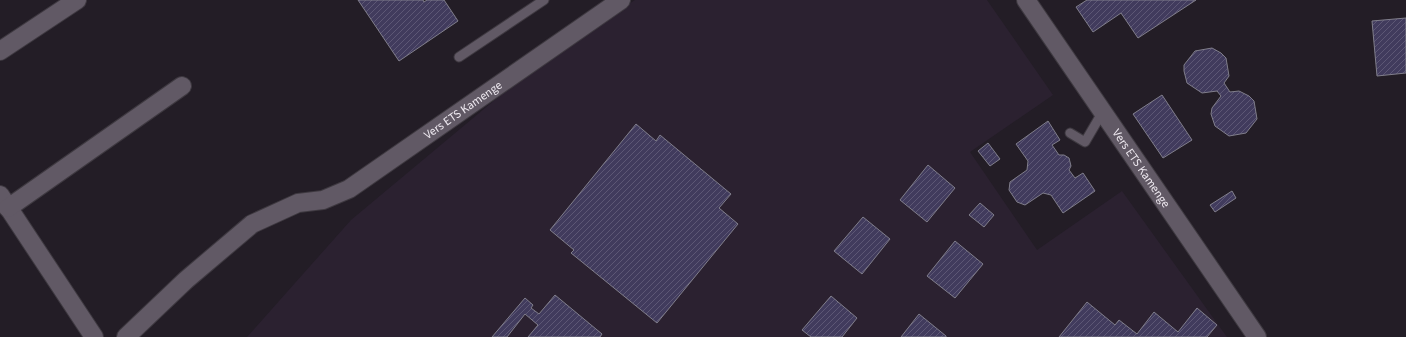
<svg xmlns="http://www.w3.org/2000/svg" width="1406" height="337" viewBox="0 0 1406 337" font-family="'Source Sans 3',sans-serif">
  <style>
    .built { fill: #2b2130 }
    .building { fill: url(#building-hatch); stroke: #807e8b }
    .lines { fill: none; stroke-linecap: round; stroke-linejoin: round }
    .lane-casing { stroke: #3e3940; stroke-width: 11 }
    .street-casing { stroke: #3e3940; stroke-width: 20 }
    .lane { stroke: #615965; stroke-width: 9 }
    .street { stroke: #615965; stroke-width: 18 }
    .labels { text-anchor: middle; stroke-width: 3; stroke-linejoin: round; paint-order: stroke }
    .street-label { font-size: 12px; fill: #eee9f0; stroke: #231d26 }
  </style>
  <defs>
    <pattern id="building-hatch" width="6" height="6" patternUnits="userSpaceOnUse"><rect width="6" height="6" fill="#413b5d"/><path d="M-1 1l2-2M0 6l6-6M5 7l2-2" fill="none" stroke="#5d5775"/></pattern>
  </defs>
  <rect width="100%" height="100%" fill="#231d26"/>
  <path class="built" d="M635 0H987L1053 95 970 152 1037 250 1122 191 1227 337H247L351 220 533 68Z"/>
  <g class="building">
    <path d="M358 0H423L424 2 427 0H444L458 21 399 61Z"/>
    <path d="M1087 0H1196L1138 38 1121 13 1093 32 1076 7Z"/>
    <path d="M1406 18V73L1377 76 1372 21Z"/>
    <path d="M1212 48 1221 53 1226 58 1229 76 1224 83 1230 92 1239 91 1249 96 1254 101 1257 119 1246 133 1229 136 1215 126 1211 114 1212 108 1221 96 1217 91 1202 93 1187 83 1184 71V65L1195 51Z"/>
    <path d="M1162 95 1192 140 1163 158 1133 114Z"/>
    <path d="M1048 121 1060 140 1052 145 1059 155H1064L1069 158 1071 166 1069 170 1075 178 1083 173 1095 191 1063 213 1051 195 1043 193 1025 205 1017 202 1009 190 1010 182 1027 170 1028 161 1016 144Z"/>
    <path d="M636 124 656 141 660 135 731 194 719 208 738 224 657 323 571 253 574 250 550 230Z"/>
    <path d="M988 143 1000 159 990 166 978 151Z"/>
    <path d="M928 165 955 188 927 222 900 200Z"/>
    <path d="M1232 191 1236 198 1215 212 1210 205Z"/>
    <path d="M980 203 994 215 984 227 969 215Z"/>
    <path d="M863 217 890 239 862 274 834 251Z"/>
    <path d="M955 241 983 264 955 298 927 276Z"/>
    <path d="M555 295 602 334 600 337H528L538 325 525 314 507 337H492L525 298 533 305 531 308 539 314Z"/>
    <path d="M831 296 857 318 842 337H811L802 330Z"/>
    <path d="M1087 302 1115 325 1119 320 1137 334 1154 312 1178 332 1197 308 1217 325 1207 337H1059Z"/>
    <path d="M919 314 946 336V337H901Z"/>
  </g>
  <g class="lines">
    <defs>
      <g id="lane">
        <path d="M459 57 544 0"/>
        <path d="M1070 133 1085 142 1102 113"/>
      </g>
      <g id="street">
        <path id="s1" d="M1026 0 1257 337"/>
        <path d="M0 51 77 0"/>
        <path d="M0 195 94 337"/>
        <path d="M8 208 182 86"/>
        <path id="s2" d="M126 337 186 280 252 224 298 203 323 200 349 189 621 0"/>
      </g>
    </defs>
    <use href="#lane" class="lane-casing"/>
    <use href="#street" class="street-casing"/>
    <use href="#lane" class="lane"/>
    <use href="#street" class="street"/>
  </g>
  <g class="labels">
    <g class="street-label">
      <text dy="4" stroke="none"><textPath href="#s2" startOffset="412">Vers ETS Kamenge</textPath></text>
      <text dy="4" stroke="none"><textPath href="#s1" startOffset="204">Vers ETS Kamenge</textPath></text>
    </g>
  </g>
</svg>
